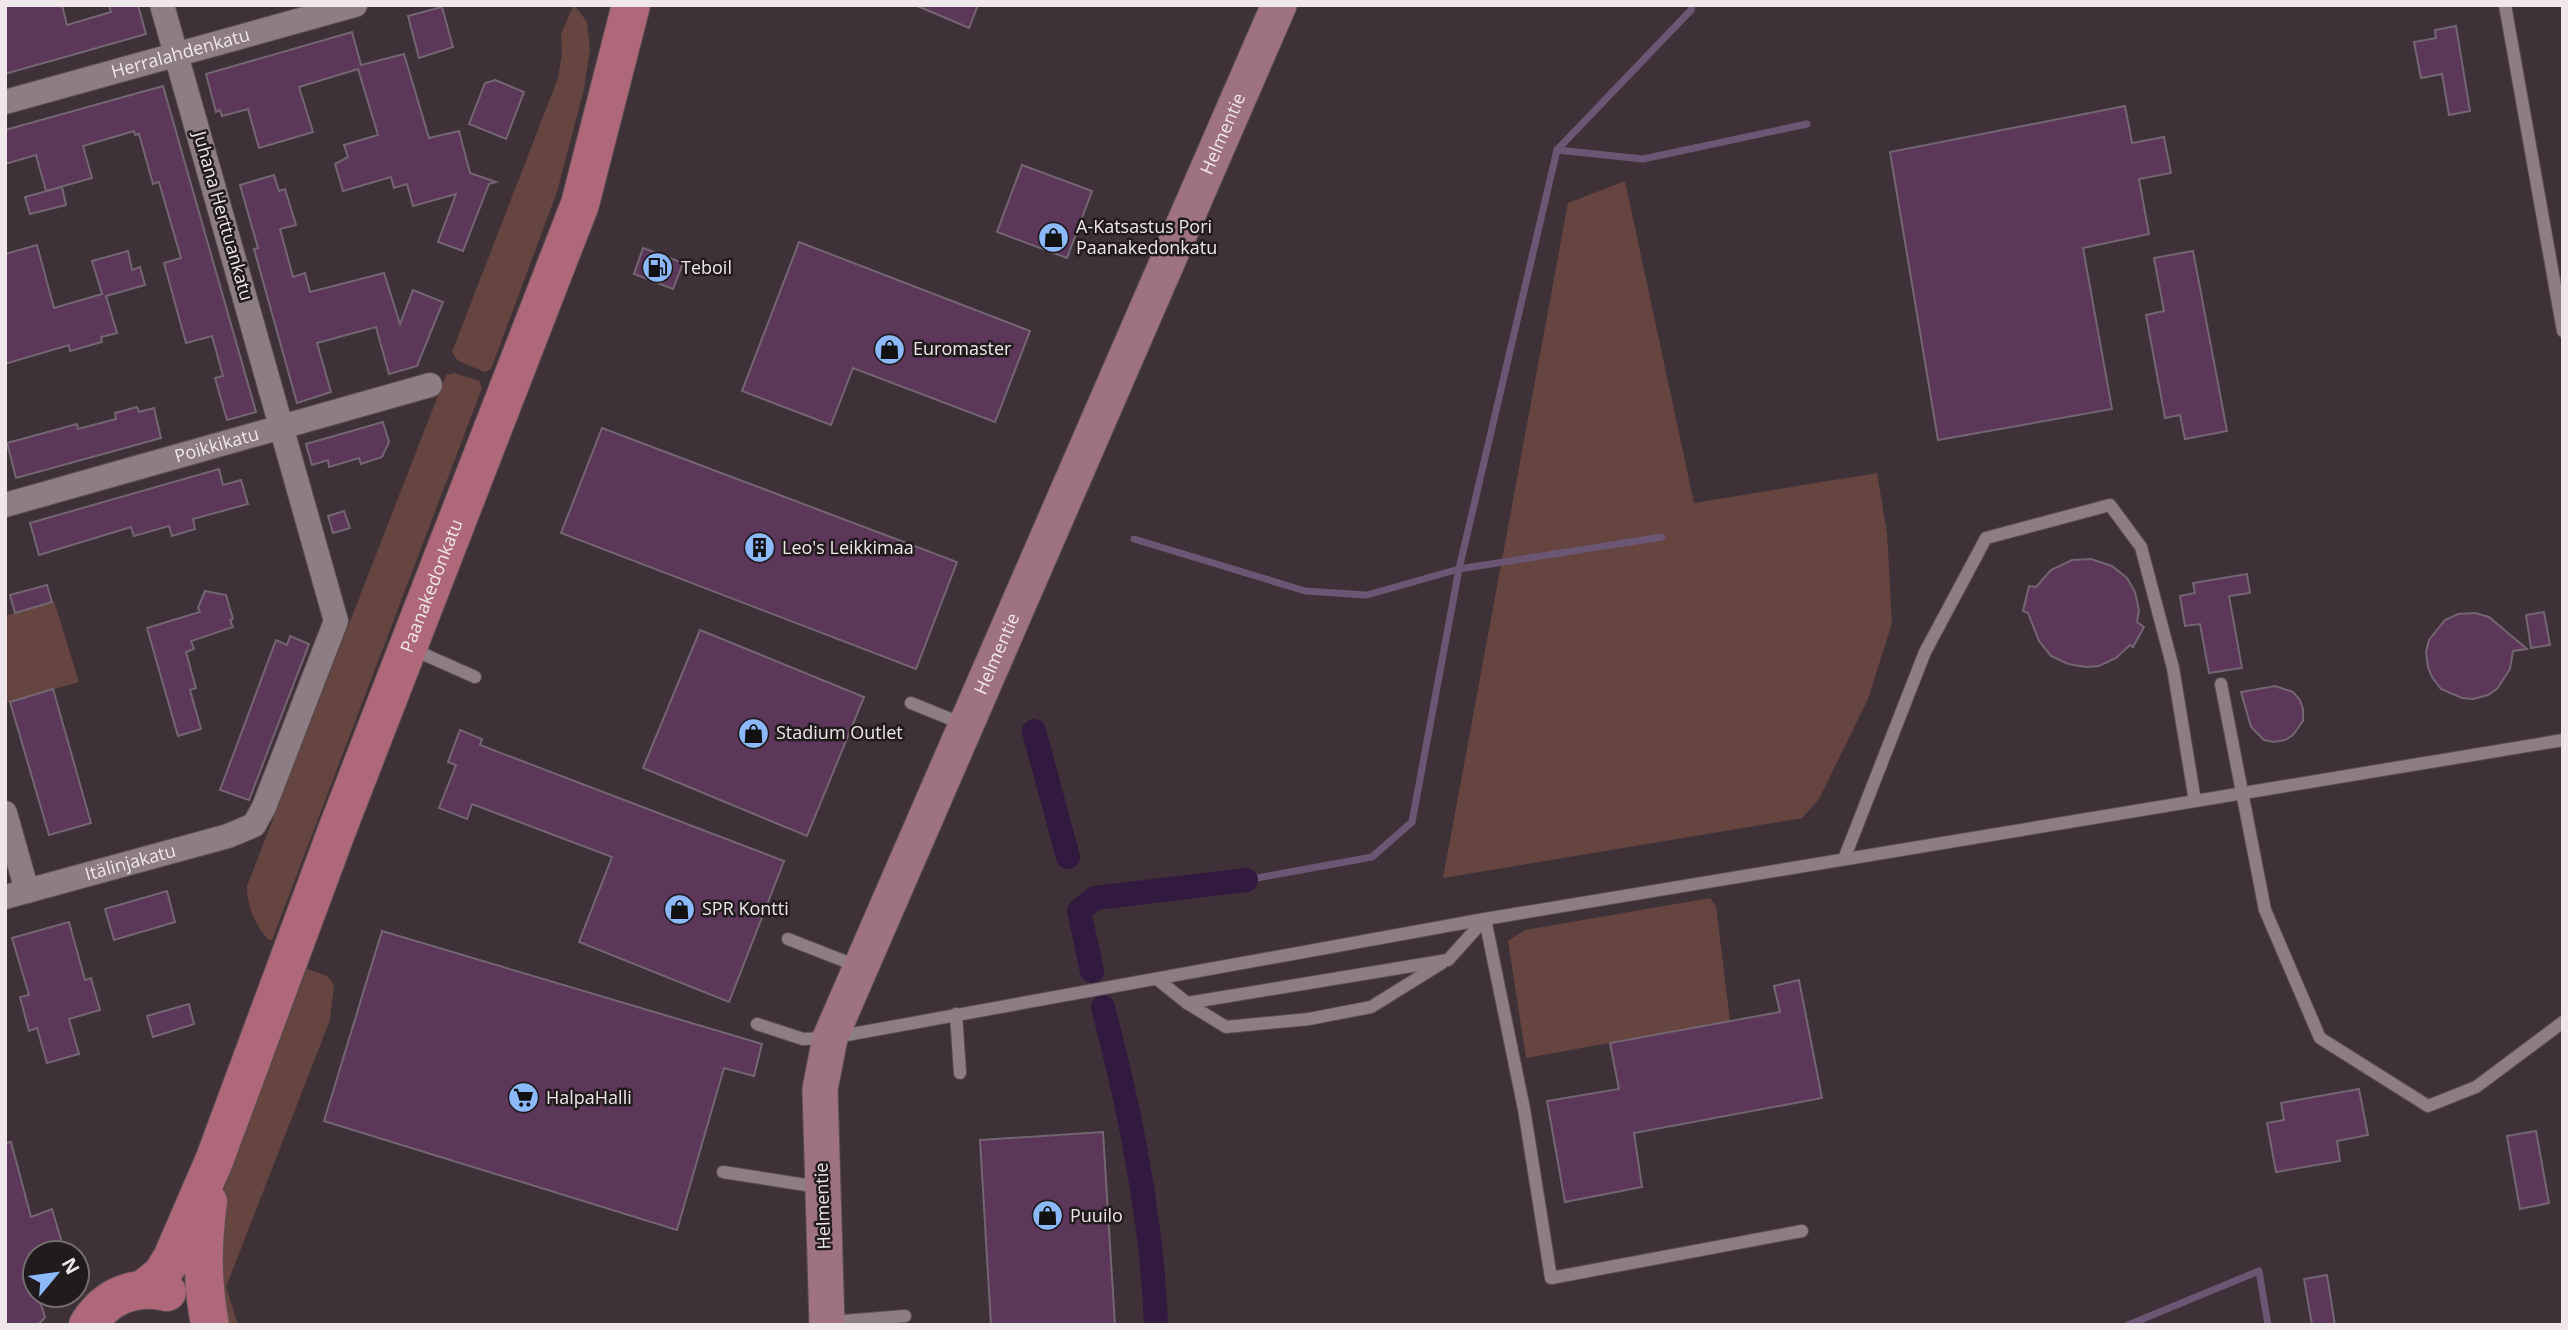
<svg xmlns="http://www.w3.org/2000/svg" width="2568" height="1330" viewBox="0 0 2568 1330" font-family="'Open Sans',sans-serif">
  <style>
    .green { fill: #664541 }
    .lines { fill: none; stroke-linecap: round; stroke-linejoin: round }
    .stream { stroke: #6b5773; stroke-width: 7 }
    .canal { stroke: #32193f; stroke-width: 24 }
    .building { fill: #5d3759; stroke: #736671; stroke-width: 2 }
    .lane-casing { stroke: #5b4f54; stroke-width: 14 }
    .street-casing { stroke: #5b4f54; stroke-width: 26 }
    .secondary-casing { stroke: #5b4f54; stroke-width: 37 }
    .primary-casing { stroke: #5b4f54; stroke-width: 40 }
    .lane { stroke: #8d7d84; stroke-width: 12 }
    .street { stroke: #8d7d84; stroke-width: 24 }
    .secondary { stroke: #9e727f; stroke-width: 35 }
    .primary { stroke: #af6879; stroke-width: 38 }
    .labels { text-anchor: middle; stroke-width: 5; stroke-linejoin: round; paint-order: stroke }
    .street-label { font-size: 18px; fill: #f0e7eb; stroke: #221b1e }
    .poi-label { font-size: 18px; fill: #f0e7eb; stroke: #221b1e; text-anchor: start }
  </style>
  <rect width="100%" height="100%" fill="#3f3138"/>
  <g class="green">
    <path d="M573 6H575L587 22 590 49 584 89 557 192 491 369 485 372 458 361 452 352 558 78 562 54 561 34Z"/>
    <path d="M1625 181 1694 503 1877 473 1887 533 1892 623 1868 699 1819 799 1802 818 1443 878 1568 203Z"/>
    <path d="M454 373 479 381 482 388 272 940H269C255 926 247 906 247 886L446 375Z"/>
    <path d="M54 601 79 682 5 703V616Z"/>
    <path d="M1710 898 1716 906 1730 1021 1526 1058 1508 941 1525 930Z"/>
    <path d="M307 969 327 976 334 985 330 1020 226 1287 238 1325H221L223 1192Z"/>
  </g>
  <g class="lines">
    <g class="stream">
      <path d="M1557 150 1643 159 1807 124"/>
      <path d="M1134 539 1305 591 1367 595 1459 569 1662 537"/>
      <path d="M1246 880 1372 857 1412 822 1459 569 1557 150 1691 10 1692 5"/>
      <path d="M2128 1325 2259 1271 2268 1325"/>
    </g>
    <g class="canal">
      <path d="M1034 731 1068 857"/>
      <path d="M1092 971 1079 911 1095 898 1246 880"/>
      <path d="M1103 1007C1130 1111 1152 1218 1156 1325"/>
    </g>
  </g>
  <g class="building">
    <path d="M5 5H62L67 25 111 12 109 5H138L146 34 5 74Z"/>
    <path d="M915 5H978L969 28Z"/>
    <path d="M442 7 453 47 419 58 408 16Z"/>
    <path d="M2456 26 2470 111 2449 115 2442 74 2421 78 2414 42 2436 38 2435 30Z"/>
    <path d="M352 32 361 65 404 54 429 138 459 131 470 173 496 182 489 184 463 251 438 242 456 194 413 206 407 184 394 188 391 177 343 191 335 164 348 157 344 145 378 135 358 69 299 87 313 132 259 148 248 109 222 116 220 110 216 112 206 74Z"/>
    <path d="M495 80 524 92 506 139 469 124 485 83Z"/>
    <path d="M163 86 256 412 227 420 215 378 223 376 212 336 186 343 164 263 181 258 159 182 153 184 139 134 135 135 134 131 83 146 92 178 46 191 36 155 5 164V130Z"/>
    <path d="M2125 106 2132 143 2164 137 2171 173 2139 179 2149 234 2083 248 2112 409 1938 440 1890 152Z"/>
    <path d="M1022 165 1092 191 1067 258 997 232Z"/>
    <path d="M274 175 279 191 285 189 296 225 280 229 293 277 305 273 310 292 384 273 400 324 413 290 443 302 417 366 389 374 376 327 317 343 331 392 297 403 254 249 258 248 240 185Z"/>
    <path d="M62 187 66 205 30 214 25 197Z"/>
    <path d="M799 242 1030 331 995 422 853 368 831 425 742 391Z"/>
    <path d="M37 245 54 308 102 294 92 261 128 251 132 270 140 267 145 285 106 296 117 333 101 337 102 342 70 351 69 345 5 364V254Z"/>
    <path d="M643 248 683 263 673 289 634 274Z"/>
    <path d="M2193 251 2227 431 2185 439 2180 415 2165 418 2146 315 2164 311 2154 258Z"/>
    <path d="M137 407 139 412 154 408 161 438 16 478 7 443 77 424 78 429 116 419 115 413Z"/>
    <path d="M383 422 389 442 382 457 361 464 359 458 329 467 328 460 312 465 306 444Z"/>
    <path d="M602 428 957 562 916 669 561 533Z"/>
    <path d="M219 469 223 485 241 480 248 504 193 519 195 529 172 536 169 526 134 536 131 527 39 555 30 523Z"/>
    <path d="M344 511 350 528 333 533 328 516Z"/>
    <path d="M2091 559 2112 566 2127 578 2135 592 2139 610 2137 622 2144 627 2133 647 2130 645 2116 658 2099 666 2086 667 2068 664 2051 656 2039 641 2028 613 2023 611 2029 586 2036 587 2051 570 2072 560Z"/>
    <path d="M2247 574 2250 593 2229 596 2242 668 2209 673 2200 624 2185 626 2180 596 2195 593 2193 583Z"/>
    <path d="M47 585 52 602 15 613 10 595Z"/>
    <path d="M205 591 226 595 233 619 230 620 233 627 191 641 194 649 186 652 196 688 190 690 201 729 178 736 147 628 200 612 198 608Z"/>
    <path d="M2544 612 2550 645 2531 648 2526 615Z"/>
    <path d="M2475 613 2489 617 2527 649 2513 651 2510 669 2497 689 2488 695 2473 699 2462 698 2441 689 2432 677 2428 667 2426 652 2429 640 2445 620 2458 614Z"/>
    <path d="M700 630 864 697 807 836 643 768Z"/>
    <path d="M290 636 309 644 249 800 220 790 276 640 287 645Z"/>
    <path d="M2275 686 2293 692 2300 700 2303 709V721L2293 735 2285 740 2274 742 2264 740 2251 727 2241 692Z"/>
    <path d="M53 689 91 823 49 835 10 702Z"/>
    <path d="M460 730 482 739 480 745 784 861 729 1002 579 942 612 857 472 804 467 819 439 808 456 765 448 762Z"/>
    <path d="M167 891 175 922 114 940 105 909Z"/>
    <path d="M69 922 85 980 91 978 100 1010 69 1019 79 1054 47 1063 37 1028 29 1031 20 997 29 995 12 938Z"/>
    <path d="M382 931 762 1044 754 1076 724 1068 677 1230 324 1121Z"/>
    <path d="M1799 980 1822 1098 1634 1133 1642 1187 1565 1202 1547 1101 1619 1089 1610 1043 1780 1012 1774 986Z"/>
    <path d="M189 1004 194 1024 153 1037 147 1016Z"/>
    <path d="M2359 1089 2368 1135 2337 1141 2340 1161 2276 1172 2267 1123 2284 1120 2281 1103Z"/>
    <path d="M2536 1131 2549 1203 2520 1209 2507 1136Z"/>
    <path d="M1103 1132 1115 1325H991L980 1140Z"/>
    <path d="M11 1142 31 1217 52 1209 65 1253H35V1295H38L45 1317 40 1323 33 1325H5V1143Z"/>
    <path d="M2327 1275 2335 1325H2312L2304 1279Z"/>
  </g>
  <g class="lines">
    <defs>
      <g id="lane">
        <path d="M2505 5 2563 331"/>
        <path d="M412 649 475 677"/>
        <path d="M2221 684 2265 910 2320 1038 2428 1106 2476 1087 2563 1022"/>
        <path d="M911 703 963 724"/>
        <path d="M1844 859 1925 652 1986 538 2110 505 2141 547 2173 668 2195 801"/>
        <path d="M1485 919 1524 1109 1551 1278 1802 1231"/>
        <path d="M788 939 857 966"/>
        <path d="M1157 979 1187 1003 1448 960 1485 919"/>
        <path d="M1187 1003 1226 1027 1309 1019 1371 1007 1442 963"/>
        <path d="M956 1014 960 1073"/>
        <path d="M757 1024 803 1039 830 1038 1485 919 2563 740"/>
        <path d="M723 1172 819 1187"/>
        <path d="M831 1322 905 1316"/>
      </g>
      <g id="street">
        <path id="s1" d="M5 102 355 5"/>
        <path id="s2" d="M5 505 430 385"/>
        <path d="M5 813 27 891"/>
        <path id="s3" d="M5 897 228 836 254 825 264 807 336 621 162 5"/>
      </g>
      <g id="secondary">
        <path id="s4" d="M827 1325 820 1089 830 1038 1279 5"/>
      </g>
      <g id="primary">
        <path d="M208 1202C202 1246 202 1281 210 1325"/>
        <path id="s5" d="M144 1289 162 1274 172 1258 214 1161 337 830 580 204 631 5"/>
        <path d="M88 1325C105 1297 134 1284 167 1292"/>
      </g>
    </defs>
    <use href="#lane" class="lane-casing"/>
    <use href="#street" class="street-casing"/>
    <use href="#secondary" class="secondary-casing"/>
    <use href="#primary" class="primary-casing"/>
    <use href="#lane" class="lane"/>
    <use href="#street" class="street"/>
    <use href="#secondary" class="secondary"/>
    <use href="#primary" class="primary"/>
  </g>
  <defs>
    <symbol id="shop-disc" viewBox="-11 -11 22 22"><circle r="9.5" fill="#8bb9fc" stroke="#221b1e"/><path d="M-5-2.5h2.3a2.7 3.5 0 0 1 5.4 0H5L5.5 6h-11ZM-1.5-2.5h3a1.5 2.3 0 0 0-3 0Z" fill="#111"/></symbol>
    <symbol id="fuel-disc" viewBox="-11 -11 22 22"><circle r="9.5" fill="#8bb9fc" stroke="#221b1e"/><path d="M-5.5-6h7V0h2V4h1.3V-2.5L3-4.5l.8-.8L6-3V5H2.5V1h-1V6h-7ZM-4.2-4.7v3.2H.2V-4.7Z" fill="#111"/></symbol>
    <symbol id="building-disc" viewBox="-11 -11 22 22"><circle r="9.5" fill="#8bb9fc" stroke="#221b1e"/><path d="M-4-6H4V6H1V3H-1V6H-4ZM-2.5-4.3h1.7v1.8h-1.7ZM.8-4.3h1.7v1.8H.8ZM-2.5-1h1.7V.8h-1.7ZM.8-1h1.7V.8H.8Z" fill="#111"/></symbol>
    <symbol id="supermarket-disc" viewBox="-11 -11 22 22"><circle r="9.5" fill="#8bb9fc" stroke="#221b1e"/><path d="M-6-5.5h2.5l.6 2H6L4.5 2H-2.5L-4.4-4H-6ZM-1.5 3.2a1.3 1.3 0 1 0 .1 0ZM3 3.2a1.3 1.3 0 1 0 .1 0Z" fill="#111"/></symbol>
  </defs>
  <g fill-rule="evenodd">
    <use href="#shop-disc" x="1036" y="220" width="35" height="35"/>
    <use href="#fuel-disc" x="640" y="250" width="35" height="35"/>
    <use href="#shop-disc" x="872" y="332" width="35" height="35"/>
    <use href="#building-disc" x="742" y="530" width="35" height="35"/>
    <use href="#shop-disc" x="736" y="716" width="35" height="35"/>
    <use href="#shop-disc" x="662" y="892" width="35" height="35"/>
    <use href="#supermarket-disc" x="506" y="1080" width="35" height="35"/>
    <use href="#shop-disc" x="1030" y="1198" width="35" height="35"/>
  </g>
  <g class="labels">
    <g class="street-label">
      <text dy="6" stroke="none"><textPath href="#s1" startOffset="182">Herralahdenkatu</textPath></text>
      <text dy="6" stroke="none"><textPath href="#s4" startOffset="1274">Helmentie</textPath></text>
      <text transform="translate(223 216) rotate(74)" y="6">Juhana Herttuankatu</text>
      <text dy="6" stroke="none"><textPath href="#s2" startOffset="220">Poikkikatu</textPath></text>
      <text dy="6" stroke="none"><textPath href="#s5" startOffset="763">Paanakedonkatu</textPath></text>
      <text dy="6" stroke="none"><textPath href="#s4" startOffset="707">Helmentie</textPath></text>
      <text dy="6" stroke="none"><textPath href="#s3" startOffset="130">Itälinjakatu</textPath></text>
      <text transform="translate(823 1206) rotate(-92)" y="6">Helmentie</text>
    </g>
    <g class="poi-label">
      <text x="1076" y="233">A-Katsastus Pori<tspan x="1076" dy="21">Paanakedonkatu</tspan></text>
      <text x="681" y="274">Teboil</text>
      <text x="913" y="355">Euromaster</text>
      <text x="782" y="554">Leo's Leikkimaa</text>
      <text x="776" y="739">Stadium Outlet</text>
      <text x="702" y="915">SPR Kontti</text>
      <text x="546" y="1104">HalpaHalli</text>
      <text x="1070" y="1222">Puuilo</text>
    </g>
  </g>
  <rect width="2568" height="1330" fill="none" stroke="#f0e7eb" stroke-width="14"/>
  <g transform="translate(56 1274) rotate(61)"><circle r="33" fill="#221b1e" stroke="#746d70" stroke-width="2"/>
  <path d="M0-5L12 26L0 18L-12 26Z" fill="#8bb9fc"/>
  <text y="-10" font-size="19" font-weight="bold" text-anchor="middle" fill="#f0e7eb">N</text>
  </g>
</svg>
